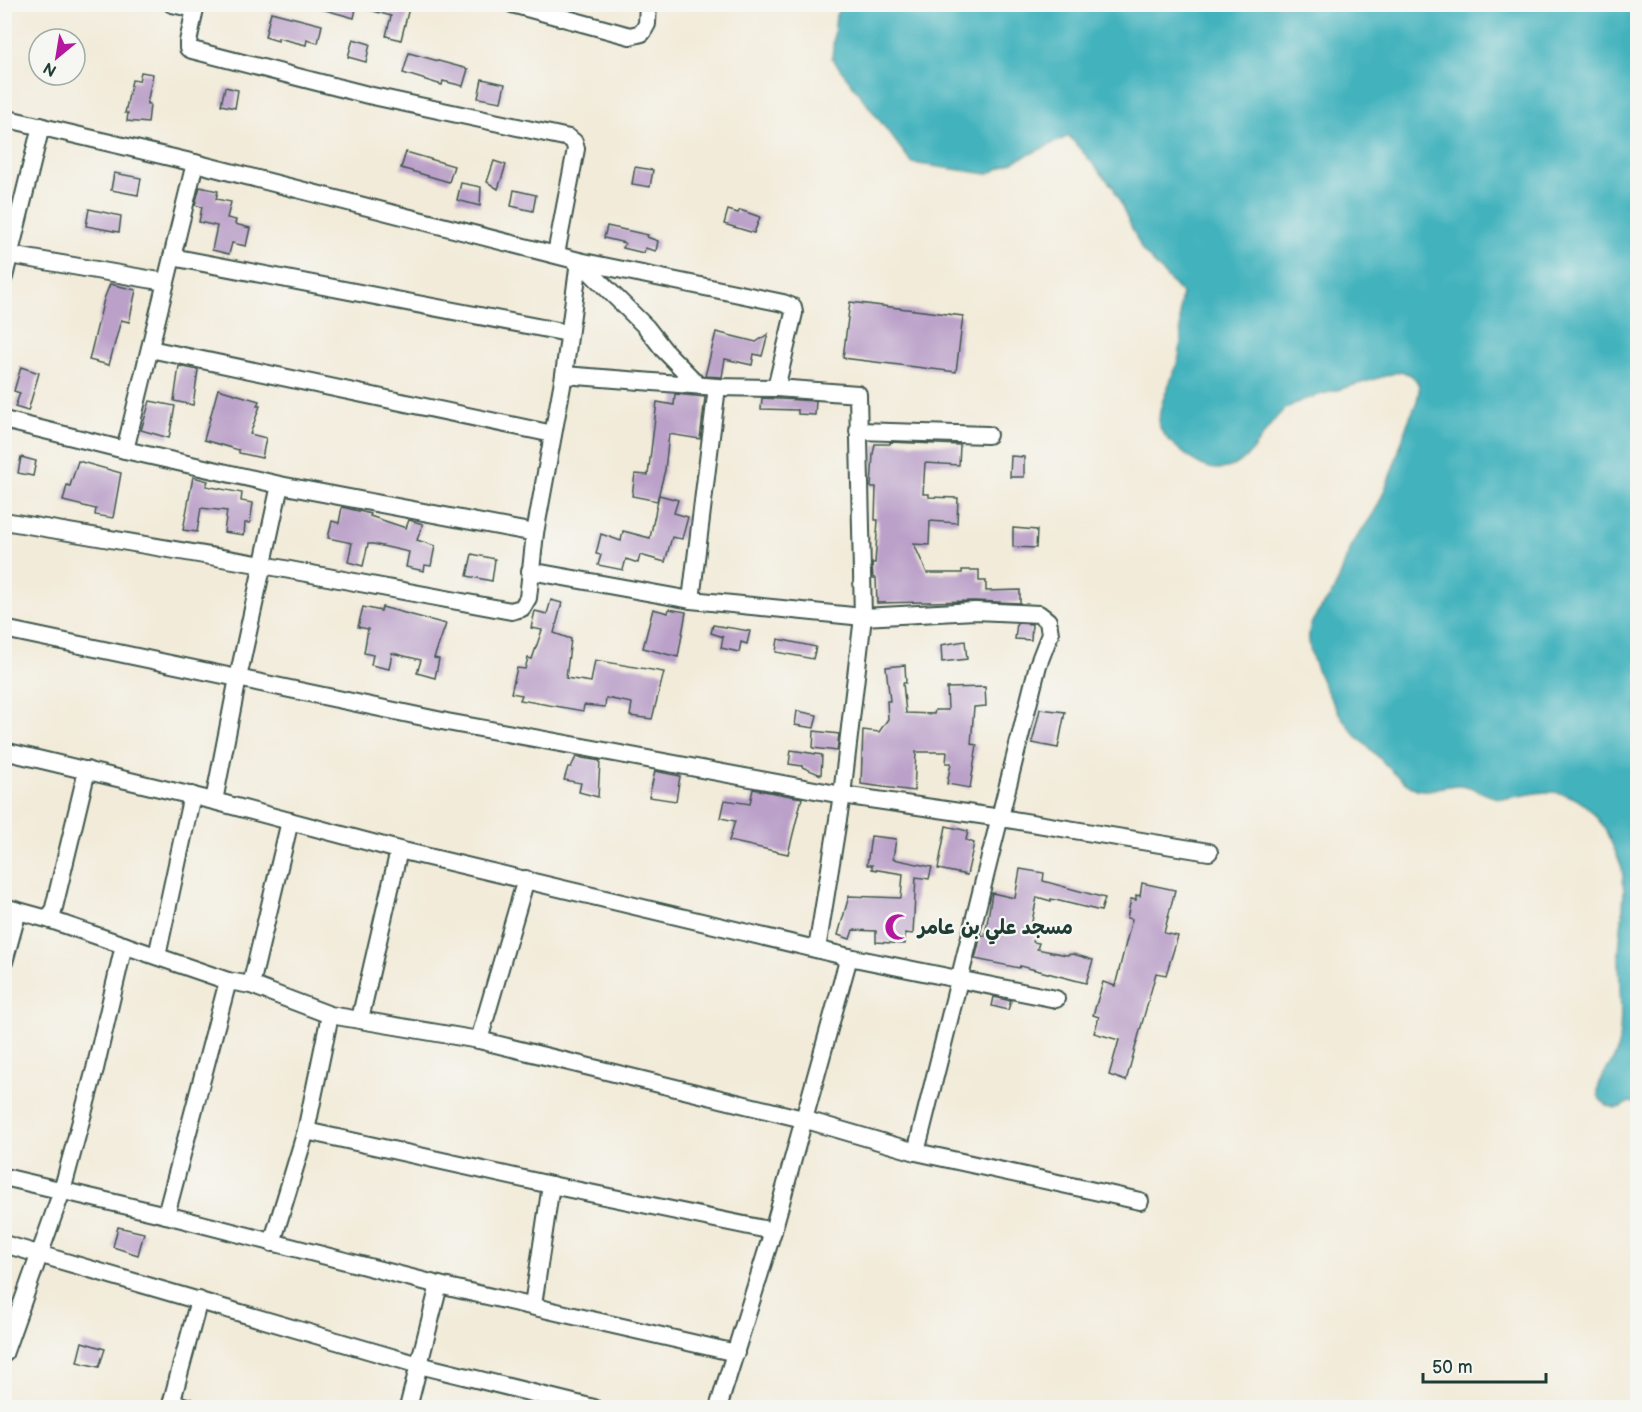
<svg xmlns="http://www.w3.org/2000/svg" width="1642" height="1412" viewBox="0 0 1642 1412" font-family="'Balsamiq Sans','Playpen Sans Arabic',sans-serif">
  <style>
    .water { fill: #43b2bd; stroke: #317878; stroke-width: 1.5 }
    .building { fill: #bba1c9 }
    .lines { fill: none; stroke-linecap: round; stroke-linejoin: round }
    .minor-casing { stroke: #3f574d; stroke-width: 20 }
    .minor { stroke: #fff; stroke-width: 16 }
    .labels { text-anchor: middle; stroke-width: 4.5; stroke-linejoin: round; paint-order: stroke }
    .poi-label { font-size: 20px; font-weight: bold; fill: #1f3d34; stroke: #f6f6f2; text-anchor: start }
  </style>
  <rect width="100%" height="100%" fill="#f6f6f2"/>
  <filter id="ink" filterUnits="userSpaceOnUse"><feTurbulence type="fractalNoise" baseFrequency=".0167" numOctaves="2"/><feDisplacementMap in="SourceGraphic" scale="12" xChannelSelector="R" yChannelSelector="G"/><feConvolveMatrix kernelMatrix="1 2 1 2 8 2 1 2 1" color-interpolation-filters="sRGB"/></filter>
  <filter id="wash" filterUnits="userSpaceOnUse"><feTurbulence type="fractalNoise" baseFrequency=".008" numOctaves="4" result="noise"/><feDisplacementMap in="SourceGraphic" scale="24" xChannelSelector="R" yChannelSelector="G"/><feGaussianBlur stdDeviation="1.35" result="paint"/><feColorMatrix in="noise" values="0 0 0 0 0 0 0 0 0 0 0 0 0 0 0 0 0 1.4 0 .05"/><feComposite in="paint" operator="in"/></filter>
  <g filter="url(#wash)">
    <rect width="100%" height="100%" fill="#f2ebd9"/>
    <path class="water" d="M842 5H1637V1104L1630 1102C1627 1103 1624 1106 1621 1107 1613 1110 1598 1102 1598 1093 1597 1078 1613 1065 1617 1051 1624 1023 1619 984 1619 954 1620 926 1627 897 1622 868 1620 862 1617 855 1614 849 1603 821 1584 793 1550 792 1533 791 1517 799 1500 798 1484 797 1473 784 1457 785 1443 785 1430 793 1417 789 1404 785 1395 773 1385 764 1375 753 1363 743 1353 732 1336 713 1311 665 1309 641 1306 618 1327 606 1335 588 1342 574 1345 559 1352 545 1360 532 1370 520 1377 507 1390 481 1398 453 1407 425 1411 413 1420 400 1419 387 1417 377 1409 374 1401 371 1376 379 1351 386 1326 393 1313 397 1298 400 1287 408 1266 422 1258 454 1235 465 1211 477 1191 460 1174 445 1169 440 1162 434 1160 427 1155 409 1173 379 1178 361 1185 337 1176 317 1182 294L1142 250 1113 187 1069 136 987 174 912 163 832 58 836 15Z"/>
    <g id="blocks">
      <g class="building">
        <path d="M319 4H357L354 18 318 8Z"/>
        <path d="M364 4H410L401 40 386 36 391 16 363 8Z"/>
        <path d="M271 12 322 25 318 43 307 40 306 45 278 38V41L265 37Z"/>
        <path d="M353 39 370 44 366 62 348 57Z"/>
        <path d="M409 53 468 69 463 86 443 81 442 85 403 73Z"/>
        <path d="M141 72 153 74 147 104H150L148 123 127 121 128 113H125L132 80 139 81Z"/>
        <path d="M482 79 505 84 501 102 478 98Z"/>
        <path d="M225 87 238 90 235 108 221 105Z"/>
        <path d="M406 152 454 166 449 182 401 168Z"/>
        <path d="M494 161 506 165 498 189 487 182Z"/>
        <path d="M635 167 653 170 650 187 632 184Z"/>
        <path d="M114 173 141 178 138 195 111 190Z"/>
        <path d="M461 183 481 187 480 206 457 200Z"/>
        <path d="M200 187 218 191 216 199 231 202 227 218 236 220 235 224 250 228 246 246 232 243 229 254 212 250 217 226 199 222 202 207 195 205Z"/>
        <path d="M514 190 536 195 533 211 511 206Z"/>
        <path d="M89 209 121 216 119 232 86 226Z"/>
        <path d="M728 210 738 213 740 210 760 217 754 233 724 224Z"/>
        <path d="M607 226 648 235 647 237 658 241 656 251 645 248 644 253 623 248 625 243 604 238Z"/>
        <path d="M110 284 136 290 129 322 121 320 109 365 89 360 104 299Z"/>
        <path d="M850 302 963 316 956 372 843 358Z"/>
        <path d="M716 332 756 342 768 334 762 356 754 354 752 365 725 359 722 377 705 376Z"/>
        <path d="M179 366 198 370 193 405 174 401Z"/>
        <path d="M21 367 39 373 28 411 15 407 20 393 14 391Z"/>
        <path d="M218 389 259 401 257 406H260L250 434 266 438 262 458 239 453V450L204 440Z"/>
        <path d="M675 394 705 397 700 439 669 434 665 470 657 501 632 496 635 474 648 475 657 402 674 405Z"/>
        <path d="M762 398 816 401 815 415 798 414V410L761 409Z"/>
        <path d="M150 401 175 406 169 438 141 430Z"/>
        <path d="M890 442 960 445 959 465 925 463 923 494H929V497L958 498 957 523 930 521 929 545 914 544 927 573H962V570H979V581H986V591L1020 590V603L974 601 877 603 876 578H873L872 563H875L878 520H875L876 487H871L873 454 875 444H890Z"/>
        <path d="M1011 456 1024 457V477H1010Z"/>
        <path d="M21 457 36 461 33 476 18 473Z"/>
        <path d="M78 461 121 473 113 518 95 515 96 509 63 501 67 485 70 486Z"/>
        <path d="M193 477 208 481 206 486 242 493 241 501 253 503 250 523H245L244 535 224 532 227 511 201 508 197 532 183 530Z"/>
        <path d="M659 495 678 500 674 513 688 517 682 539 672 537 665 562 640 555 638 563 626 559 623 570 598 565 601 555 596 554 601 534 621 541 623 531 650 538Z"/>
        <path d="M342 507 371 514 370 516 406 528 409 520 423 524 417 540 435 546 431 566 425 565 424 571 406 567 409 552 373 544H368L363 566 348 562 352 543 328 538 332 521 339 523Z"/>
        <path d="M1013 528 1037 530 1036 548 1013 547Z"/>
        <path d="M472 554 495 559 492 581 467 576Z"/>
        <path d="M551 600 562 603 554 633 571 639 566 678 591 682 595 660 664 672 652 719 630 716 632 703 606 698 605 707 584 705 583 711 520 700 522 695 511 693 517 668 525 669 528 658 532 659 542 630 531 628 535 611 547 614Z"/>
        <path d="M363 607 381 611 382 607 446 624 434 658 439 659 435 678 417 673 421 660 392 653 389 669 371 665 373 655 364 653 368 629 358 627Z"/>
        <path d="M653 609 668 613 669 609 686 612 678 657 643 648Z"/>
        <path d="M1017 623 1032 624 1031 640 1015 639Z"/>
        <path d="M713 625 750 631 747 644 741 642 739 652 721 648 723 637 711 633Z"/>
        <path d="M778 639 816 647 813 659 776 652Z"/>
        <path d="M965 641 967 659 942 662 941 645Z"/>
        <path d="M905 665 906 683H903L906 713 934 714 935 710H948L947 688 985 687 986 706 974 707 971 744 977 745 970 788 947 784 951 763H946L947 752H916L914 791 861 784 863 730 879 732 888 719 887 701H890L886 667Z"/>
        <path d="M1040 709 1065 712 1058 748 1032 743Z"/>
        <path d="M797 711 817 715 814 728 795 725Z"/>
        <path d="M814 731 839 734 837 751 813 748Z"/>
        <path d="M791 750 822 755 821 775 802 767V766L789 764Z"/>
        <path d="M576 757 600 761 598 797 579 792 581 783 564 780 568 767H571Z"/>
        <path d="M655 771 680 776 676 801 649 797Z"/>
        <path d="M753 789 802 798 788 854 729 841 735 821 721 818 725 800 750 804Z"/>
        <path d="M946 826 968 831 966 840 974 843 967 875 938 869Z"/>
        <path d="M871 836 896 839 893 859 932 867 929 879 916 877 913 934 905 933V944L876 942V931L853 930 850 939 838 935 849 896 901 898 903 874 872 869V865H867Z"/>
        <path d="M1020 869 1044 873 1043 881 1105 898 1101 911 1051 899V901L1037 897 1031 926H1036L1033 942 1039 943 1037 949 1066 955 1073 954 1093 960 1086 983 1020 966 1019 968 975 959 981 935 985 936 992 893 1015 898Z"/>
        <path d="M1142 883 1175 890 1164 933 1178 936 1166 975 1156 973 1126 1081 1109 1075 1119 1040 1094 1033 1099 1017 1093 1015 1103 982 1115 986 1132 919 1127 918 1131 899 1136 900V895L1140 896Z"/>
        <path d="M994 997 1011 1001 1008 1010 992 1006Z"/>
        <path d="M118 1227 144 1233 138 1255 113 1247Z"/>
        <path d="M82 1342 105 1349 99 1367 77 1362Z"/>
      </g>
    </g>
  </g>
  <g filter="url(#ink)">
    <use href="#blocks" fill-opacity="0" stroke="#3f574d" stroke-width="1.5"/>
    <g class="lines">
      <defs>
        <g id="minor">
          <path d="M172 4 195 9"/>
          <path d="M196 4 188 42V48L192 50 368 95 569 138 574 142 576 149 556 254"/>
          <path d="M512 4 630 36 642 33 647 24 648 4"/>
          <path d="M4 118 195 163 579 261 783 303 793 307 794 313 776 388"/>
          <path d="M10 255 165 282"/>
          <path d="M172 257 568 333"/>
          <path d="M580 262 646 327 664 350 698 385"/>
          <path d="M4 277 41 126"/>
          <path d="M150 349 553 434"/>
          <path d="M564 375 717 387 776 388 858 394 863 617 842 795 817 949"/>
          <path d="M4 420 125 450 280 485 535 533"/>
          <path d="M858 431 988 435"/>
          <path d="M125 450 195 163"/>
          <path d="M4 521 263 565 511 611 522 608 528 598 535 533 564 375 579 261"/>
          <path d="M530 571 691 600 863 617 975 611 1039 614 1048 621 1050 634 1038 665 916 1152"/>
          <path d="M691 600 717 387"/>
          <path d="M4 629 447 722 842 795 1001 818 1209 852"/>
          <path d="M4 751 214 801 399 850 849 957 1056 999"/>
          <path d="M214 801 238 678 280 485"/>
          <path d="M4 907 51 920 228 981 251 985 330 1015 479 1040 803 1119 916 1152 1140 1201"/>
          <path d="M51 920 87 770"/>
          <path d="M157 956 192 795"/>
          <path d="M4 962 18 911"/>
          <path d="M251 985 290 821"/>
          <path d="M360 1019 399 850"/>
          <path d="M479 1040 526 879"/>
          <path d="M306 1131 551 1185 773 1231"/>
          <path d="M4 1177 166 1215 439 1285 736 1353"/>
          <path d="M166 1215 228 981"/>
          <path d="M272 1243 306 1131 330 1015"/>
          <path d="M4 1244 419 1365 594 1408"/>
          <path d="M533 1305 551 1185"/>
          <path d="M4 1354 62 1191 95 1069 124 945"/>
          <path d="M172 1403 190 1408"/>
          <path d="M170 1408 199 1300"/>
          <path d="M408 1408 439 1285"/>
          <path d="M718 1408 773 1231 849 957"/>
        </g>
      </defs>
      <use href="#minor" class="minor-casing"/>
      <use href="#minor" class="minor"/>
    </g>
  </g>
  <defs>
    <symbol id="mosque-bare" viewBox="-9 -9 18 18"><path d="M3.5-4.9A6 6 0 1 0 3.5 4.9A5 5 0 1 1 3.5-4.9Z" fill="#b5179e" stroke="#f6f6f2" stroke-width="2.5" paint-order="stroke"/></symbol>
  </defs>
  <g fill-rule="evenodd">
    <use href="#mosque-bare" x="879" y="908" width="38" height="38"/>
  </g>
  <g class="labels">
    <g class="poi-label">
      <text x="918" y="934">مسجد علي بن عامر</text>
    </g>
  </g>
  <rect width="1642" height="1412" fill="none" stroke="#f6f6f2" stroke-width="24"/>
  <g transform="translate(57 57) rotate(210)"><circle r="28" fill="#f6f6f2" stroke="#a0aca6" stroke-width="1.5"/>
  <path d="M0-4.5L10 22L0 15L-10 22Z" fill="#b5179e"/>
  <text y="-9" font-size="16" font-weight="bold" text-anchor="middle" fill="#1f3d34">N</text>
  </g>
  <path d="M1423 1373v9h123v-9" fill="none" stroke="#1f3d34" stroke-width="3"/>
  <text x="1432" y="1373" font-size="18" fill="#1f3d34" stroke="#f6f6f2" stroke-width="4.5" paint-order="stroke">50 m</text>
</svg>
